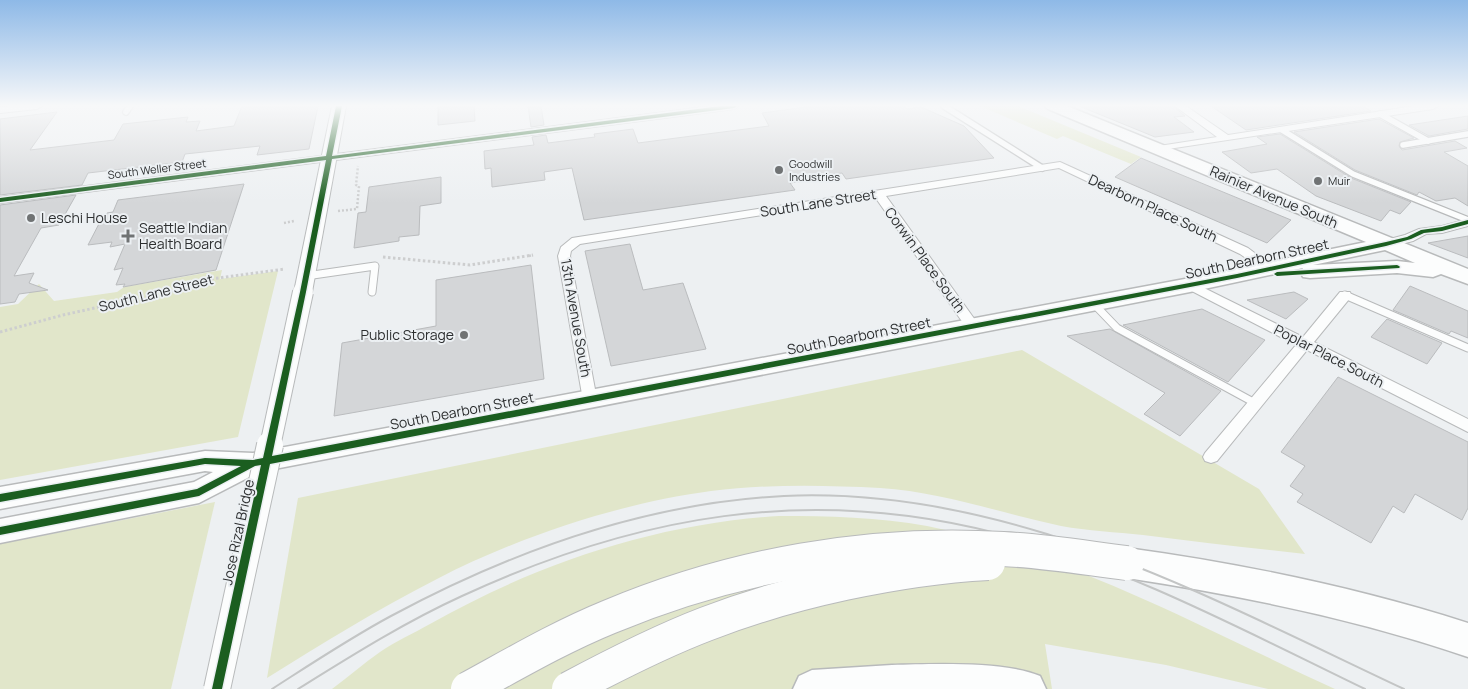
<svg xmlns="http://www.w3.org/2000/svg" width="1468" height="689" viewBox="0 0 1468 689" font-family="Manrope,sans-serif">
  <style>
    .green { fill: #e1e6ca }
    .building { fill: #d4d6d8; stroke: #babcbe }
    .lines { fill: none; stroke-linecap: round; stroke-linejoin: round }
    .service-far1-casing { stroke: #b8babb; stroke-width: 8 }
    .service-casing { stroke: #b8babb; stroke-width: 9 }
    .minor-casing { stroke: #b8babb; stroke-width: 2 }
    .secondary-casing { stroke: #b8babb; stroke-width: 2 }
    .primary-casing { stroke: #b8babb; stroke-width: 3 }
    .motorway-casing { stroke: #b8babb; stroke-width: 3 }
    .path-far1 { stroke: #cdcecf; stroke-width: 2.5; stroke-dasharray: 2 2; stroke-linecap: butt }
    .path { stroke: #cdcecf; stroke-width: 3; stroke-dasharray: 2.5 2.5; stroke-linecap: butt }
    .service-far1 { stroke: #fcfdfd; stroke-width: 5.5 }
    .service { stroke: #fcfdfd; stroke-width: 7 }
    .minor { fill: #fcfdfd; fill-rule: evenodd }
    .secondary { fill: #fcfdfd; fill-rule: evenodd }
    .primary { fill: #fcfdfd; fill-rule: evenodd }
    .motorway { fill: #fcfdfd; fill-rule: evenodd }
    .tram { stroke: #c3c5c5; stroke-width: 2 }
    .secondary-bridge-far1-casing { stroke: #b8babb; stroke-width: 22; stroke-linecap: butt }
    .secondary-bridge-casing { stroke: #b8babb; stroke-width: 28; stroke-linecap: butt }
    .motorway-bridge-casing { stroke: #b8babb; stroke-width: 36; stroke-linecap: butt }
    .secondary-bridge-far1 { stroke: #fcfdfd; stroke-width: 20 }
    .secondary-bridge { stroke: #fcfdfd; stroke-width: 26 }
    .motorway-bridge { stroke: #fcfdfd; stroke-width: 34 }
    .cycleway-casing { stroke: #ecf0f3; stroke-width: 3 }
    .cycleway { fill: #1b5e20; fill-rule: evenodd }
    .poi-dot { fill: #707374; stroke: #ecf0f3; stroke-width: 2 }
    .labels { text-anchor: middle; stroke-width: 4; stroke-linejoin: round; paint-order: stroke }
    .far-poi-label { font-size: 11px; fill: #2d2f30; stroke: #ecf0f3; text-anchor: start }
    .far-street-label { font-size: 11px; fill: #2d2f30; stroke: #ecf0f3 }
    .street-label { font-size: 14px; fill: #2d2f30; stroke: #ecf0f3 }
    .poi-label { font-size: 14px; fill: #2d2f30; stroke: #ecf0f3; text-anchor: start }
  </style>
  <rect width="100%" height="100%" fill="#edf0f2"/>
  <g class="green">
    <path d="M980 106H1018L1141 157 1131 164 1063 136 1057 139Z"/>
    <path d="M222 270 220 279 278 271 238 437 0 480V307L18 304 39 284 54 301 117 292 124 287Z"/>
    <path d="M1022 350 1259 489 1305 554C1251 548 1197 542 1143 535 1116 532 1088 531 1061 526 1000 513 942 492 880 488 824 485 767 484 711 491 620 503 518 537 437 579 378 609 323 643 267 678L298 498Z"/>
    <path d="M215 502 171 689H0V544Z"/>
    <path d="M779 516C828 516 879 517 927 526 1074 556 1200 627 1335 689H1268L1166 665 1045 644 1052 689H332C348 677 364 663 380 652 396 641 414 633 430 624 538 563 655 524 779 516Z"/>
  </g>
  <g class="building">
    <path d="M242 106H318L309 149 257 155 260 146 185 154 182 162 88 173 82 185 0 195V119L57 112 30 150 114 140 123 124 188 117 186 122 200 121 196 131 234 126Z"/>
    <path d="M438 106H474L475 121 438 125Z"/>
    <path d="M528 106H541L544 125 531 127Z"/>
    <path d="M813 106H904L907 109 921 107 964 126 994 158 846 179 842 173 803 178 804 181 790 183 795 190 584 220 572 168 544 172 545 180 492 187 491 168 485 169 484 151 534 145 532 137 546 135 548 143 595 137 594 134 633 129 638 143 769 126 762 113Z"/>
    <path d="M1079 106H1173L1185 116 1174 117 1194 132 1155 137Z"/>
    <path d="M1211 106H1363L1371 111 1246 130Z"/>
    <path d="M1468 116V129L1429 136 1409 125Z"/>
    <path d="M1379 119 1414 138 1400 142 1399 146 1402 150 1455 141 1467 148 1444 152 1468 166V206L1455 198 1436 201 1419 192 1417 195 1355 170 1294 132Z"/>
    <path d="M1280 134 1351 178 1411 202 1400 214 1390 210 1381 221 1316 196 1277 169 1251 173 1222 152 1267 144 1257 137Z"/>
    <path d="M1141 158 1177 173 1291 220 1267 243 1115 177Z"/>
    <path d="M441 177V203L420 206 419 235 399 237V241L354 248 358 213 366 212 369 187Z"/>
    <path d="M244 184 216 270 123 287 125 284 116 285 123 268 114 270 125 244 110 247 112 242 88 245 102 218 107 213 113 212 118 200Z"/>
    <path d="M76 195 59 225 41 228 14 276 34 273 29 283 48 290 19 294 15 302 0 304V205Z"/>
    <path d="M1468 236V258L1428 243Z"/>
    <path d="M630 244 643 290 683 283 706 349 611 366 585 251Z"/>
    <path d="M531 265 544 379 334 416 342 343 436 326V280Z"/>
    <path d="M1410 286 1468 311V338L1451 331 1449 334 1393 310Z"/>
    <path d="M1294 292 1308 299 1286 319 1247 300Z"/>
    <path d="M1202 309 1265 340 1228 382 1123 325Z"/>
    <path d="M1387 319 1442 343 1427 364 1371 337Z"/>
    <path d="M1110 329 1221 391 1180 436 1144 414 1165 393 1067 336Z"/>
    <path d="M1338 377 1468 442V508L1462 520 1415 494 1404 513 1393 506 1371 543 1297 502 1303 494 1290 486 1305 466 1281 452Z"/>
  </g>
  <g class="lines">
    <defs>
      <g id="service-far1">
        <path d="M944 106 1042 168"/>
        <path d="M126 112 130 106"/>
        <path d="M1380 114 1428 141"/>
        <path d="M1282 130 1353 174 1468 220"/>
        <path d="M1403 145 1468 134"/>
      </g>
      <g id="service">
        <path d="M306 276 375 266 372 292"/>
        <path d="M1345 295 1468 348"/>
        <path d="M1094 304 1117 328 1255 403"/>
      </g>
      <g id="minor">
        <path d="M9 106H42L37 109 0 113V107Z"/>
        <path d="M711 106H739L734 109 0 203V197Z"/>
        <path d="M1175 106H1186L1228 135 1414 106H1438L1433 109 1155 151 1154 149 1155 147 1159 146 1217 137Z"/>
        <path d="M1060 162 1248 248 1276 269 1274 272H1266L1240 254 1059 168 886 196 978 324 980 327 978 330H968L875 197 580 244 571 251 570 256 597 400 595 404 590 405 585 404 583 400 558 256 561 247 572 238Z"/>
        <path d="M1468 219V226L1442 233 1426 234 1413 241 1386 248 1380 244 1382 241 1405 235 1419 229 1442 226Z"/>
        <path d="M1190 281 1303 337 1340 292H1350L1351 295 1350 298 1314 342 1468 419V432L1307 350 1217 461 1211 463 1205 461 1203 457 1205 453 1296 345 1186 288 1184 285Z"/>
      </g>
      <path id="secondary" d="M332 106H346L312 292 310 296 303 298 296 296 294 292Z"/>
      <path id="primary" d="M1045 106H1067L1468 269V284L1441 274 1433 277 1397 273 1310 278 1303 277 1300 272 1303 268 1190 292 259 472 199 503 0 543V519L194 482 213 472 205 471 0 509V487L205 451 253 453 1190 278 1366 242 1048 109ZM1385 250 1415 263 1397 261 1313 265Z"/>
      <g id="motorway">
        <path d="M1127 548C1243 564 1356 587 1468 623V657C1357 619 1243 596 1127 578L1115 574 1110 563 1115 552Z"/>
        <path d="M892 665C933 664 1004 661 1040 676L1046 689H793L799 676 812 670Z"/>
      </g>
    </defs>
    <use href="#service-far1" class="service-far1-casing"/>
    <use href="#service" class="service-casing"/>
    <use href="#minor" class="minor-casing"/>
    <use href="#secondary" class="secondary-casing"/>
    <use href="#primary" class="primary-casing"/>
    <use href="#motorway" class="motorway-casing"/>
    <g class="path-far1">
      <path d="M338 211 357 209 359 186 356 185 358 166"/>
      <path d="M284 223 294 221"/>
      <path d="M529 256 533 255"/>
    </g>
    <g class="path">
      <path d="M383 257 470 265 533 255"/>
      <path d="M0 332 63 315 194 286 196 281 285 269"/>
    </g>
    <use href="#service-far1" class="service-far1"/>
    <use href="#service" class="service"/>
    <use href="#minor" class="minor"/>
    <use href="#secondary" class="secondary"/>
    <use href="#primary" class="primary"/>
    <use href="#motorway" class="motorway"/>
    <g class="tram">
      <path d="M272 689C311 664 350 638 391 616 512 551 645 503 784 496 872 492 963 508 1047 534 1171 574 1287 634 1404 689"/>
      <path d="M298 689C351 656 405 622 462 596 637 515 808 485 996 533 1124 566 1247 632 1365 689"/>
    </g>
    <defs>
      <path id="secondary-bridge-far1" d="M270 446 303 292"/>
      <path id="secondary-bridge" d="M217 689 270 445"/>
      <g id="motorway-bridge">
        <path d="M468 689C514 664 560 637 609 617 733 565 869 541 1003 549 1045 551 1086 558 1127 563"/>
        <path d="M569 689C614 665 659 642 706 624 791 591 898 568 988 563"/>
      </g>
    </defs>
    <use href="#secondary-bridge-far1" class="secondary-bridge-far1-casing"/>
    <use href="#secondary-bridge" class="secondary-bridge-casing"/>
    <use href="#motorway-bridge" class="motorway-bridge-casing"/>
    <use href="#secondary-bridge-far1" class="secondary-bridge-far1"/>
    <use href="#secondary-bridge" class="secondary-bridge"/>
    <use href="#motorway-bridge" class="motorway-bridge"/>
    <defs>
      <g id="cycleway">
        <path d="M336 106H342L332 156 721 106H737L734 108 332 159 306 292 272 456 1237 274 1386 242 1407 237 1421 230 1442 227 1468 220V224L1442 231 1424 233 1411 239 1386 246 1237 278 270 464 222 689H212L261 465 255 466 199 496 0 535V527L197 489 241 466 205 464 0 502V494L205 458 253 460 263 458 300 292 326 160 0 202V198L326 156Z"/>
        <path d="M1397 265 1399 266 1400 267 1399 268 1277 276 1274 274 1277 272Z"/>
      </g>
    </defs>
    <use href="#cycleway" class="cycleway-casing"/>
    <use href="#cycleway" class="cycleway"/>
  </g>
  <linearGradient id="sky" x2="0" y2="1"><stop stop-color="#8eb9e7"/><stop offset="0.52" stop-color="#f7f8f9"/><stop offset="1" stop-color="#f7f8f9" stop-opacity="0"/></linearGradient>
  <rect width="1468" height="203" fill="url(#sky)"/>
  <g class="poi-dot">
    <circle cx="779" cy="170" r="5"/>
    <circle cx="1318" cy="181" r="5"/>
    <circle cx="31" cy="218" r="5"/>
    <path d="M125.5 228.5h5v5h5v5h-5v5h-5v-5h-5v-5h5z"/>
    <circle cx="464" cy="335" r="5"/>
  </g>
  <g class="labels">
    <g class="far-poi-label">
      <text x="789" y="168">Goodwill<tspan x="789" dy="13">Industries</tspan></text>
      <text x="1328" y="185">Muir</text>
    </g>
    <g class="far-street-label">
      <text transform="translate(157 169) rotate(-7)" y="4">South Weller Street</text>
    </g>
    <g class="street-label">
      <text transform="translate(1274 197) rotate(23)" y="5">Rainier Avenue South</text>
      <text transform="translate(818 203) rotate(-9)" y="5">South Lane Street</text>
      <text transform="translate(1153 208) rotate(25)" y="5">Dearborn Place South</text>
      <text transform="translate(1257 259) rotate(-12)" y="5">South Dearborn Street</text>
      <text transform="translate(925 260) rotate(54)" y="5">Corwin Place South</text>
      <text transform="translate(156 293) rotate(-14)" y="5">South Lane Street</text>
      <text transform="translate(576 318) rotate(80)" y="5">13th Avenue South</text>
      <text transform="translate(859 336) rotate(-11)" y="5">South Dearborn Street</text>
      <text transform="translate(1329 356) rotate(27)" y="5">Poplar Place South</text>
      <text transform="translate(462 411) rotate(-11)" y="5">South Dearborn Street</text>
      <text transform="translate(238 532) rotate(-78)" y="5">Jose Rizal Bridge</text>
    </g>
    <g class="poi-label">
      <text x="41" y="223">Leschi House</text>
      <text x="139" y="233">Seattle Indian<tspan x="139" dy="16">Health Board</tspan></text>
      <text x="454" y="340" text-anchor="end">Public Storage</text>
    </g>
  </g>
</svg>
